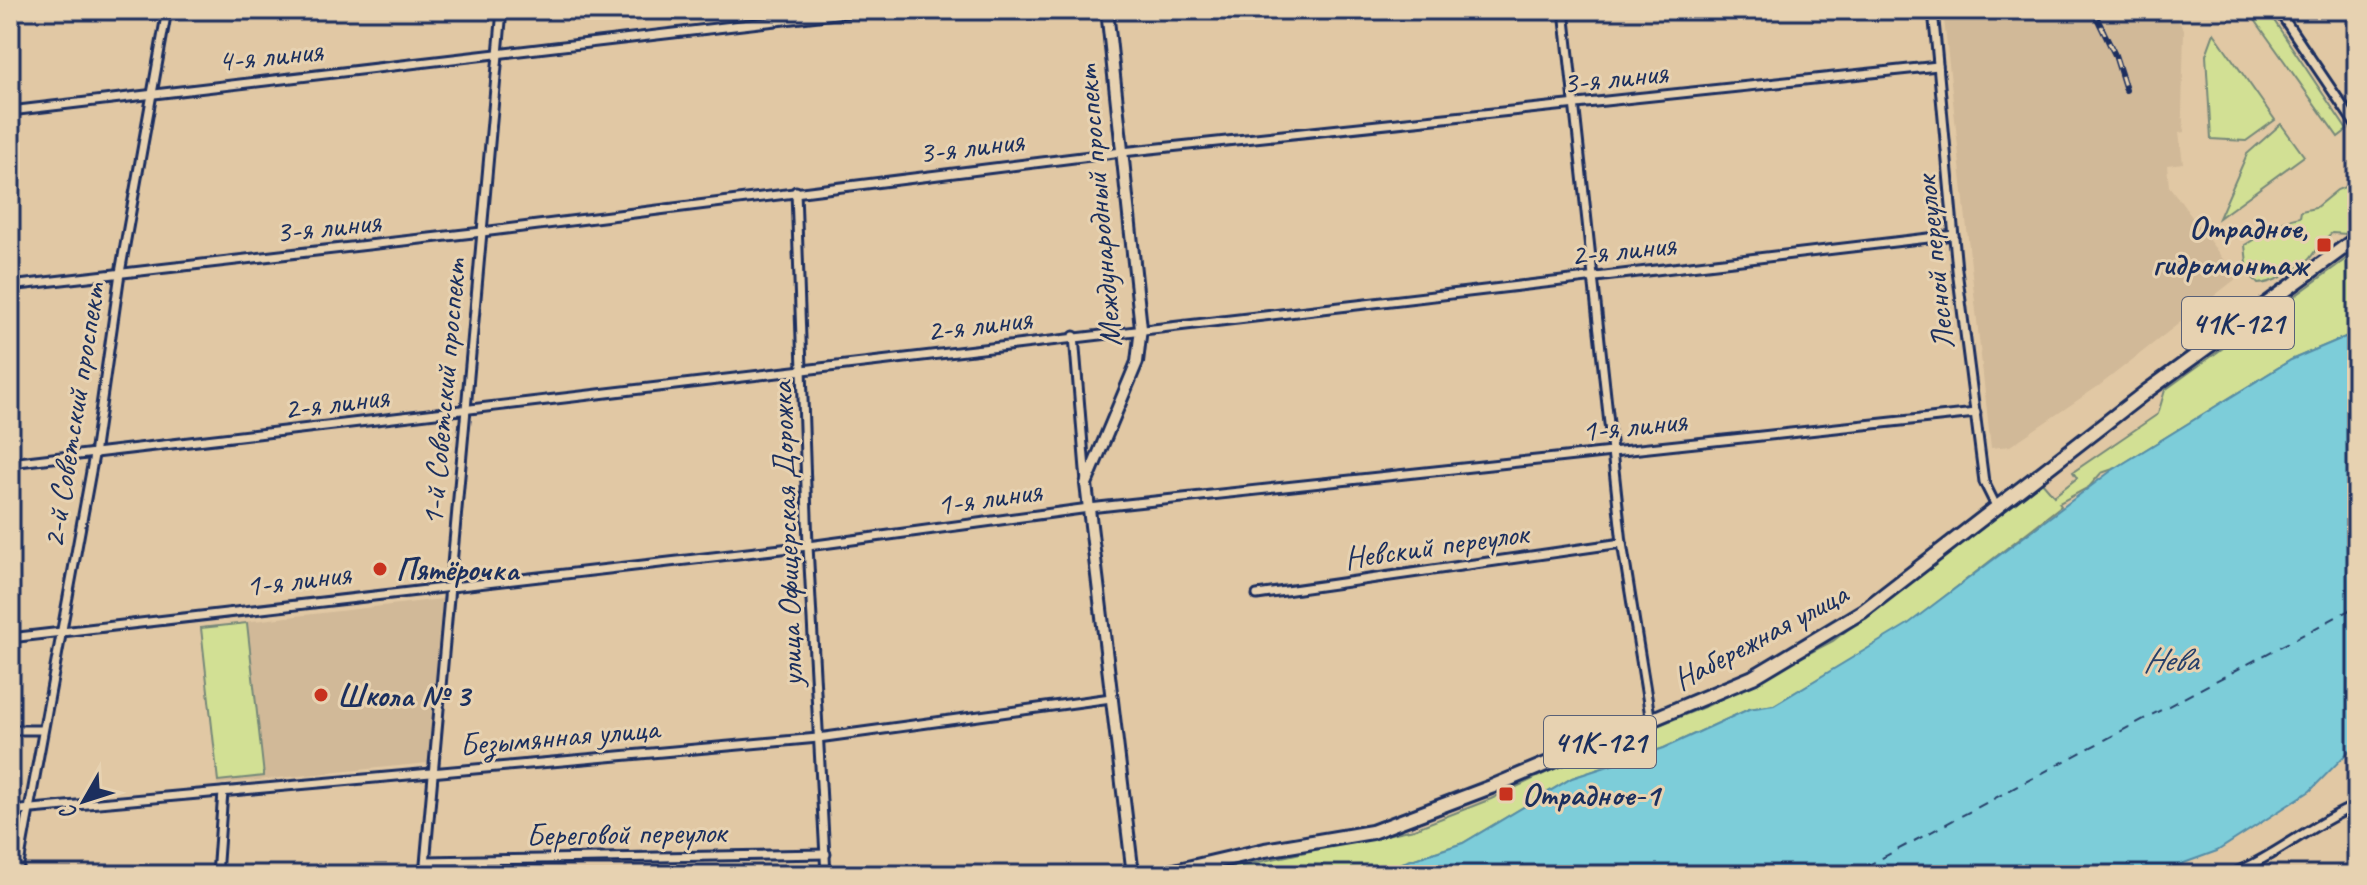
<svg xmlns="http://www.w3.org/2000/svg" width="2367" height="885" viewBox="0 0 2367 885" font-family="Caveat,sans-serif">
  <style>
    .built { fill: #d1b998 }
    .green { fill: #d2e094; stroke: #768879; stroke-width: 2 }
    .water { fill: #7dcdd9; stroke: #568ea8; stroke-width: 2 }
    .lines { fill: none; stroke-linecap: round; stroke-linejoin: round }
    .ferry { stroke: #253f6a; stroke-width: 2; stroke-dasharray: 10 8; stroke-linecap: butt }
    .street-casing { stroke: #1b2f5e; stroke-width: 13 }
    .secondary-casing { stroke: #1b2f5e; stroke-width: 16 }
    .primary-casing { stroke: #1b2f5e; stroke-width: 18 }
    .street { stroke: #e7d2b1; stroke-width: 7 }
    .secondary { stroke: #e7d2b1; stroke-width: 10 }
    .primary { stroke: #e7d2b1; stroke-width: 12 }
    .rail-casing { stroke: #1b2f5e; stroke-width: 6 }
    .rail { stroke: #e7d2b1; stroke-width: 3; stroke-dasharray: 9; stroke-linecap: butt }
    .poi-dot { fill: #c8321e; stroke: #e7d2b1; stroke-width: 3 }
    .labels { text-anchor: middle; stroke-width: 6; stroke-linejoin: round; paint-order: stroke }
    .shield { fill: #e7d2b1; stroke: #586077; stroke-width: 2 }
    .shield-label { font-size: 30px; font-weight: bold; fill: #1b2f5e }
    .street-label { font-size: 32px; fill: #1b2f5e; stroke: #e7d2b1 }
    .poi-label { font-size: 32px; font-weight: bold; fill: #1b2f5e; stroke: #e7d2b1; text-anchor: start }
    .water-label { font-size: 34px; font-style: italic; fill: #253f6a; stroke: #e7d2b1 }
  </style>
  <rect width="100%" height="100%" fill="#e1c8a4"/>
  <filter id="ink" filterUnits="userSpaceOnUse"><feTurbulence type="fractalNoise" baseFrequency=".0125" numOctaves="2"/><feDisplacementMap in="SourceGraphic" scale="16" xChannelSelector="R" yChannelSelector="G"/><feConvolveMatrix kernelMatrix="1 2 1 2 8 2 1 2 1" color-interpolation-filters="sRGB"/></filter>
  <g filter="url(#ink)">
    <g class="built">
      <path d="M1943 10H2171L2184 29 2182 114 2185 132 2179 133 2183 163 2167 165 2169 186 2237 278 2100 385 2010 446 1991 448Z"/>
      <path d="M442 599 428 763 217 784 201 627Z"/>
    </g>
    <g class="green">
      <path d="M2248 10H2267L2347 130 2338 137Z"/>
      <path d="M2214 33 2275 120 2246 141 2211 139 2206 55Z"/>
      <path d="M2281 124 2304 156 2219 218 2247 154Z"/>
      <path d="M2357 182C2357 200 2362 223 2347 234L2332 233C2321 240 2318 248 2310 258 2302 268 2272 284 2258 284L2248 272 2245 245 2284 221 2300 217 2301 211 2315 208 2337 190Z"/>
      <path d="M2357 251V332L2291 360 2116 468 2101 473 2089 487 2059 503 2061 506 1908 625 1774 705 1749 709 1664 748 1572 778 1463 843 1366 875H1198L1414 829 1491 799 1575 759 1709 705 1833 641 2035 486 2042 482 2054 496 2077 478 2073 472 2158 414 2165 390Z"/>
      <path d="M247 623 264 776 218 781 201 628Z"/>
    </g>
    <path class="water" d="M2357 332V743L2310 791 2217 851 2151 875H1366L1463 843 1572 778 1664 748 1749 709 1774 705 1908 624 2111 471 2291 360Z"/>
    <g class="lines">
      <path class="ferry" d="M1850 875 2357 606"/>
      <defs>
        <g id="street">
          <path d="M1564 10 1622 543 1651 722"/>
          <path d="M1933 10 1957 270 1984 482 1997 508"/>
          <path d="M2278 10 2357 127"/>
          <path d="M10 111 870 10"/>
          <path d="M796 191 808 546 826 875"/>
          <path d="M10 286 482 232 1122 152 1938 66"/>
          <path d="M1074 336 1086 482"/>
          <path d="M10 463 1954 235"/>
          <path d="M1257 595 1622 543"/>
          <path d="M10 638 808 546 1089 508 1976 413"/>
          <path d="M10 730H42"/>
          <path d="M10 811 818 738 1111 698"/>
          <path d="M426 861 826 854"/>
          <path d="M17 875 94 455 120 273 167 10"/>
          <path d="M217 875 223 792"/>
          <path d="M424 875 502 10"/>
          <path d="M2229 875C2275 857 2311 824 2357 805"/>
        </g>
        <path id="secondary" d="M1107 10 1141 328 1137 362 1086 484 1133 875"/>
        <path id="primary" d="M1157 875 1265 850 1372 832 1491 787 1753 677 1863 611 2147 391 2357 238"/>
      </defs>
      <use href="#street" class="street-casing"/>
      <use href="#secondary" class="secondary-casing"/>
      <use href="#primary" class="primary-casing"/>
      <use href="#street" class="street"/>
      <use href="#secondary" class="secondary"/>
      <use href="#primary" class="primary"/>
      <defs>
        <path id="rail" d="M2093 10 2115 55 2126 90"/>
      </defs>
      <use href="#rail" class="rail-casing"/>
      <use href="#rail" class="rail"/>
    </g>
  </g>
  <g class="poi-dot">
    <rect x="2316" y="237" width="16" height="16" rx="4"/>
    <circle cx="380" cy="569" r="8"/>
    <circle cx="321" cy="695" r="8"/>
    <rect x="1498" y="786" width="16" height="16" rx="4"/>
  </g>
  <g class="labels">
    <g class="shield">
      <rect x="2182" y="297" width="112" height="52" rx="6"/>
      <rect x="1544" y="716" width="112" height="52" rx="6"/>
    </g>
    <g class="shield-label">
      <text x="2238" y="333">41К-121</text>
      <text x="1600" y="752">41К-121</text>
    </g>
    <g class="street-label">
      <text transform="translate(270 55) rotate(-6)" y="11">4-я линия</text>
      <text transform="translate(1615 77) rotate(-6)" y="11">3-я линия</text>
      <text transform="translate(971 146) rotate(-7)" y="11">3-я линия</text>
      <text transform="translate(1098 206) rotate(-95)" y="11">Международный проспект</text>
      <text transform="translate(328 226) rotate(-6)" y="11">3-я линия</text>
      <text transform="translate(1623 249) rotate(-6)" y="11">2-я линия</text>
      <text transform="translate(1934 263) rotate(-96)" y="11">Лесной переулок</text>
      <text transform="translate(979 324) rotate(-7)" y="11">2-я линия</text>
      <text transform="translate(443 392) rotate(-85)" y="11">1-й Советский проспект</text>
      <text transform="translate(336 402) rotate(-7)" y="11">2-я линия</text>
      <text transform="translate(73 415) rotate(-81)" y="11">2-й Советский проспект</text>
      <text transform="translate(1634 425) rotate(-6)" y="11">1-я линия</text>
      <text transform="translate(989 497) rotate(-8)" y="11">1-я линия</text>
      <text transform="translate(786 534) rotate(-92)" y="11">улица Офицерская Дорожка</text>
      <text transform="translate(1436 545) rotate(-8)" y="11">Невский переулок</text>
      <text transform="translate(298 579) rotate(-7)" y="11">1-я линия</text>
      <text transform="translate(1760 636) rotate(-28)" y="11">Набережная улица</text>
      <text transform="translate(559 736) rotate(-5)" y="11">Безымянная улица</text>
      <text transform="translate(626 833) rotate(-1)" y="11">Береговой переулок</text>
    </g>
    <g class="poi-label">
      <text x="2308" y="238" text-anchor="end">Отрадное,<tspan x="2308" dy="37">гидромонтаж</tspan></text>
      <text x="396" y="580">Пятёрочка</text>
      <text x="337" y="706">Школа № 3</text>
      <text x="1522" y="805">Отрадное-1</text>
    </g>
    <g class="water-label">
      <text x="2170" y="671">Нева</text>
    </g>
  </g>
  <rect width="2367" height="885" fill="none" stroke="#e7d2b1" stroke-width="40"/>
  <rect x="20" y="20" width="2327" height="845" fill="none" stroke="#1b2f5e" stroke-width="3" filter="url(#ink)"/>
  <g transform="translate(84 801) rotate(231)" stroke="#e7d2b1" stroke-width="6" paint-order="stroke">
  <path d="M0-6L14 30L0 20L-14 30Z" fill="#1b2f5e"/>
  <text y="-12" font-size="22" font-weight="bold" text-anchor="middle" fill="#1b2f5e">С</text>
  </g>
</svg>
